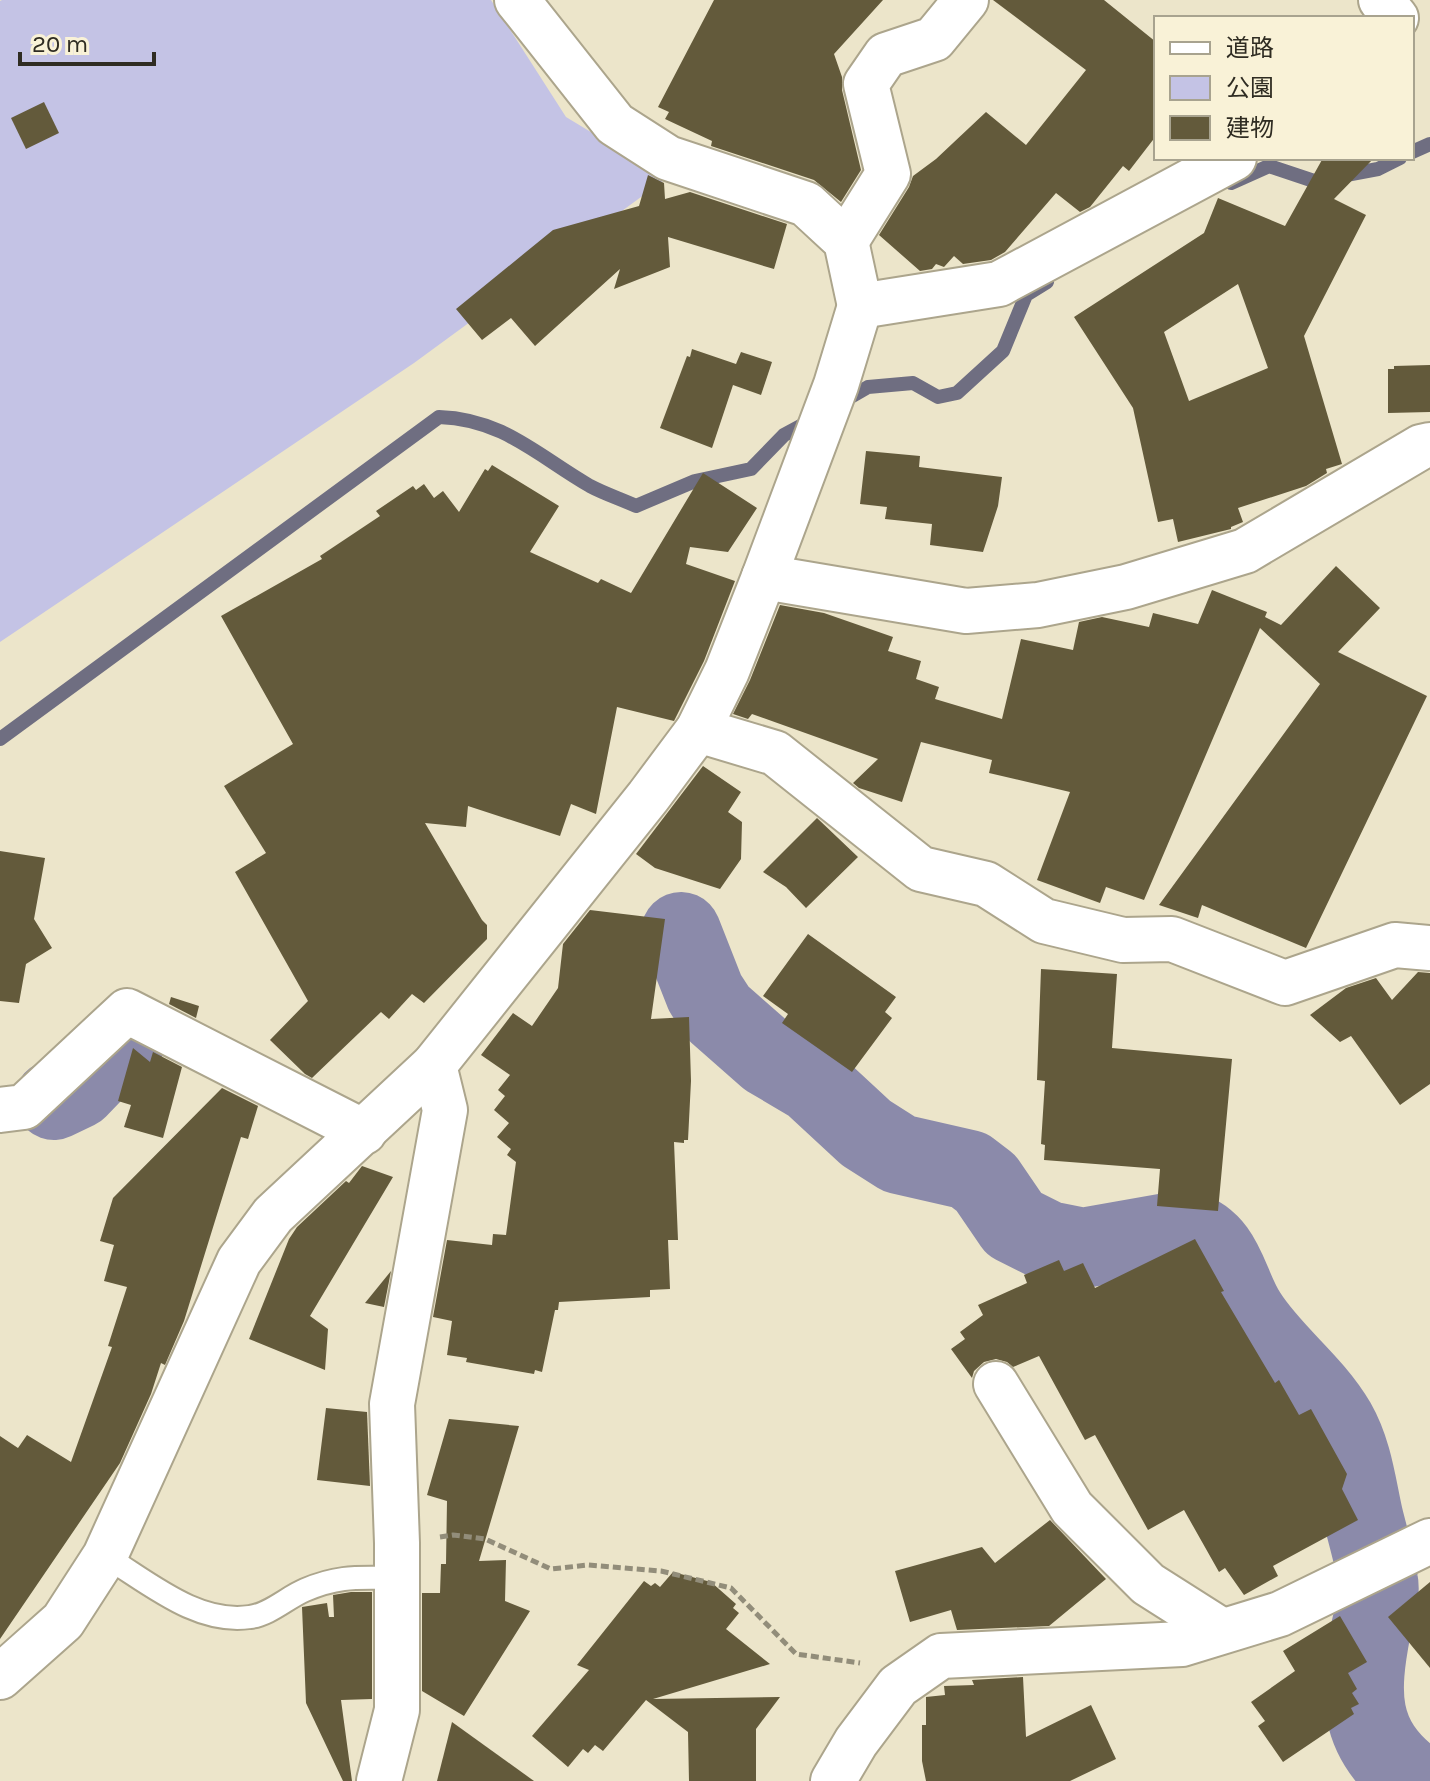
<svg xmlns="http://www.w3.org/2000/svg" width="1430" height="1781" viewBox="0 0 1430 1781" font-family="Karla,'Noto Sans JP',sans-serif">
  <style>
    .green { fill: #c4c3e5 }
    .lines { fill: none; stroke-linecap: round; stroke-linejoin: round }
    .stream { stroke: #6f6e81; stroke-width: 14 }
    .river { stroke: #8b8aaa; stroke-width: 80 }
    .building { fill: #635a3b; fill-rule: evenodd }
    .service-casing { stroke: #aca58c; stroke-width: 26 }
    .minor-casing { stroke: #aca58c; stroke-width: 48 }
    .path { stroke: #928d7a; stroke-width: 5; stroke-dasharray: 8 4; stroke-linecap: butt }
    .service { stroke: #fff; stroke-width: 22 }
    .minor { stroke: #fff; stroke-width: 44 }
  </style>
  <rect width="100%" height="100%" fill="#ece5ca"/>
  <path class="green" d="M2 0H491L566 117 667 178 414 363 0 642V1Z"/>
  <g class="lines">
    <g class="stream">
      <path d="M1412 152 1430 144"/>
      <path d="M1231 183 1269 166 1314 181 1378 169 1400 158"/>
      <path d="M842 402 868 387 913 383 938 397 957 393 1003 351 1026 295 1047 282"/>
      <path d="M0 739 439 417C503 419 538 456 590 486 605 494 621 499 636 506L695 481 751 469 784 435 810 421"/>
    </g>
    <g class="river">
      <path d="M681 932 705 993 718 1013 768 1057 812 1083 866 1133 899 1154 969 1170 986 1183 1014 1224 1048 1241 1083 1248 1185 1230C1226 1243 1226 1283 1247 1315 1272 1354 1312 1382 1336 1423 1352 1451 1356 1484 1363 1516 1368 1537 1375 1559 1378 1581 1381 1595 1374 1614 1371 1629 1359 1692 1356 1738 1413 1781"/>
      <path d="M54 1100 77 1089 128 1036"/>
    </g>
  </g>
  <g class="building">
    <path d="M714 0H883L834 54 842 77V90L861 170 841 202 814 180 711 146 712 141 665 119 669 112 658 107Z"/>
    <path d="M993 0H1104L1156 42V136L1129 171 1123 166 1090 207 1080 212 1056 193 1005 252 991 260 963 264 954 256 944 267 936 264 932 269 920 271 879 235 909 187 913 176 936 159 986 112 1026 145 1086 70Z"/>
    <path d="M44 102 59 133 26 149 11 118Z"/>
    <path d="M1323 158H1374L1334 199 1366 215 1304 336 1342 464 1326 469 1327 473 1306 486 1238 508 1243 522 1231 527V529L1178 542 1173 519 1158 522 1133 408 1074 317 1204 233 1218 198 1285 226ZM1238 284 1268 368 1189 401 1164 332Z"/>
    <path d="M648 175 664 183 665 199 690 192 787 224 774 269 668 237 670 267 614 289 620 269 535 346 511 318 482 340 456 309 553 230 639 206Z"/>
    <path d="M692 349 736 364 741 352 772 362 761 395 733 385 712 448 660 428 687 356 690 357Z"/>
    <path d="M1430 365V412L1388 413V369H1394V366Z"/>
    <path d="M866 451 920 456 919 467 1002 477 998 506 983 552 930 545 932 524 885 519 887 507 860 504Z"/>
    <path d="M492 465 559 506 530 552 598 583 601 579 631 593 703 473 757 508 728 552 690 547 686 564 735 581 704 661 674 721 617 707 596 814 571 804 560 836 468 806 466 827 425 823 482 920 487 925V939L424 1003 412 994 389 1019 381 1012 312 1078 305 1074 270 1040 308 1001 235 872 266 853 224 786 293 744 221 616 322 559 320 556 380 516 376 511 413 486 416 490 424 484 434 498 443 491 459 512 485 469 488 471Z"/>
    <path d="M1336 566 1380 608 1338 652 1427 696 1306 948 1202 905 1198 918 1159 905 1320 684 1260 628 1144 900 1106 887 1100 903 1037 880 1070 792 989 773 992 760 921 742 902 802 859 788 853 783 878 759 752 714 748 719 733 714 750 680 780 605 824 613 893 637 888 651 921 661 916 679 939 687 935 699 1002 719 1021 639 1073 650 1079 622 1102 617 1149 627 1153 613 1198 624 1212 590 1267 612 1265 617 1281 625Z"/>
    <path d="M703 766 741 792 728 812 742 822 741 859 720 889 655 868 636 854Z"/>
    <path d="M817 818 858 857 806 908 786 887 763 872Z"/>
    <path d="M0 851 45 858 34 919 52 948 26 964 19 1003 0 1001Z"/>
    <path d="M590 910 665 919 651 1019 689 1017 691 1081 688 1140H684V1143L674 1142 678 1240H668L670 1289 650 1290V1297L559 1302 558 1310H555L542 1372 535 1370 534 1374 466 1362 467 1358 447 1355 452 1321 433 1317 447 1240 492 1245 493 1234 506 1235 516 1162 507 1155 511 1149 497 1137 509 1123 494 1110 505 1096 498 1090 510 1075 481 1055 513 1013 532 1026 558 988 563 944Z"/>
    <path d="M808 934 896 997 885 1012 892 1018 852 1072 782 1023 788 1014 763 996Z"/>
    <path d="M1041 969 1117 974 1112 1048 1232 1059 1218 1211 1157 1206 1160 1169 1044 1160 1045 1145 1041 1144 1045 1081 1037 1080Z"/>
    <path d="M1418 972 1430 973V1084L1400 1105 1351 1036 1340 1042 1310 1015 1346 988 1376 978 1392 1000Z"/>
    <path d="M171 997 199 1006 196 1018 169 1004Z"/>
    <path d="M133 1048 150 1062 153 1052 182 1067 163 1138 124 1127 131 1105 118 1101Z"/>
    <path d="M222 1088 258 1106 248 1139 241 1137 184 1321 165 1365 161 1363 151 1394 120 1463 0 1639V1436L18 1448 27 1435 71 1462 112 1347 108 1346 127 1287 104 1281 114 1245 100 1241 113 1198Z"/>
    <path d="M362 1166 393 1177 310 1316 328 1329 325 1370 249 1339 289 1239 297 1227 346 1181 349 1183Z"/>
    <path d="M1195 1239 1224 1291 1221 1292 1275 1383 1279 1380 1299 1415 1311 1409 1347 1474 1342 1489 1358 1520 1273 1566 1278 1576 1244 1595 1225 1568 1219 1572 1184 1510 1148 1530 1095 1435 1085 1440 1039 1356 1013 1367 1007 1362 996 1359 984 1362 974 1371 972 1378 951 1349 965 1339 960 1332 983 1315 978 1305 1027 1283 1024 1275 1059 1260 1064 1271 1083 1263 1095 1288Z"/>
    <path d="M391 1271 384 1307 365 1303Z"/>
    <path d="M326 1408 367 1412 370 1486 317 1480Z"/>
    <path d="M449 1419 519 1426 479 1561 506 1560 505 1601 530 1611 464 1716 422 1691V1593H440L441 1564H446L447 1501 427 1495Z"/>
    <path d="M1050 1520 1106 1579 1049 1626 957 1630 951 1610 910 1622 895 1571 982 1547 995 1563Z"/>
    <path d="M673 1572 711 1582 736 1604 733 1608 739 1613 726 1629 770 1664 653 1699 780 1697 756 1729V1781H689L688 1732 646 1700 603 1751 595 1745 588 1753 583 1749 568 1767 532 1736 589 1670 577 1665 644 1581 651 1586 655 1583 660 1587Z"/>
    <path d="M1430 1582V1668L1388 1617Z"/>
    <path d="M351 1592H372V1699L341 1700 352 1781H343L306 1703 302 1607 327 1603 329 1617H334L333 1595Z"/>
    <path d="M1340 1616 1367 1662 1348 1673 1357 1689 1352 1693 1359 1704 1351 1708 1354 1714 1283 1762 1258 1726 1265 1721 1251 1702 1295 1671 1283 1651Z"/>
    <path d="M1023 1677 1026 1737 1091 1705 1116 1759 1070 1781H926L922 1761V1725H926V1697L945 1695 944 1686 974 1685 972 1680Z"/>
    <path d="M452 1722 534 1781H437Z"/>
  </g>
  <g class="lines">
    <defs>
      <path id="service" d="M105 1556C148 1582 197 1625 250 1617 269 1615 288 1597 305 1590 340 1575 359 1578 396 1578"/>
      <g id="minor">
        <path d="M517 0 615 124 668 158 806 204 846 241 860 306 999 284 1234 158"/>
        <path d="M1381 0 1396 18"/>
        <path d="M846 241 888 174 866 84 886 55 934 39 966 0"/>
        <path d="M764 577 966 611 1038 605 1126 587 1245 551 1421 447 1430 445"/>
        <path d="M698 730 775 753 921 869 986 884 1044 921 1123 940 1172 939 1285 983 1395 945 1430 948"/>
        <path d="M0 1110 24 1107 127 1011 364 1132"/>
        <path d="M996 1384 1072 1508 1148 1584 1222 1631"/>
        <path d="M0 1677 63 1621 105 1556 239 1261 273 1215 434 1065 648 797 698 730 727 671 764 577 836 385 860 306"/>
        <path d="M379 1781 397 1710V1543L392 1404 445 1110 434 1065"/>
        <path d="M833 1781 856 1742 898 1686 941 1656 1182 1644 1280 1614 1430 1541"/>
      </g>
    </defs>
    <use href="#service" class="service-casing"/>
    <use href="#minor" class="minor-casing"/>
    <path class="path" d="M440 1537 453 1535 485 1539 551 1569 588 1565 661 1571 731 1588 796 1654 860 1663"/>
    <use href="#service" class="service"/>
    <use href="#minor" class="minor"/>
  </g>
  <rect x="1154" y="16" width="260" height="144" fill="#f9f2d7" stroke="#a8a38f" stroke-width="2"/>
  <rect x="1170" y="42" width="40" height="12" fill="#ffffff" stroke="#a8a38f" stroke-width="2"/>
  <text x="1226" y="56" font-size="24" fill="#2f2c22">道路</text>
  <rect x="1170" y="76" width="40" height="24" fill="#c4c3e5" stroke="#a8a38f" stroke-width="2"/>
  <text x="1226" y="96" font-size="24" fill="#2f2c22">公園</text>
  <rect x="1170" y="116" width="40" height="24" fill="#635a3b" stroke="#a8a38f" stroke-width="2"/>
  <text x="1226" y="136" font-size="24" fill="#2f2c22">建物</text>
  <path d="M20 52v12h134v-12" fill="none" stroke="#2f2c22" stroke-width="4"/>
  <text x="32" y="52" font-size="24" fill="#2f2c22" stroke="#f9f2d7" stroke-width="6" paint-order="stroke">20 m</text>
</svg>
